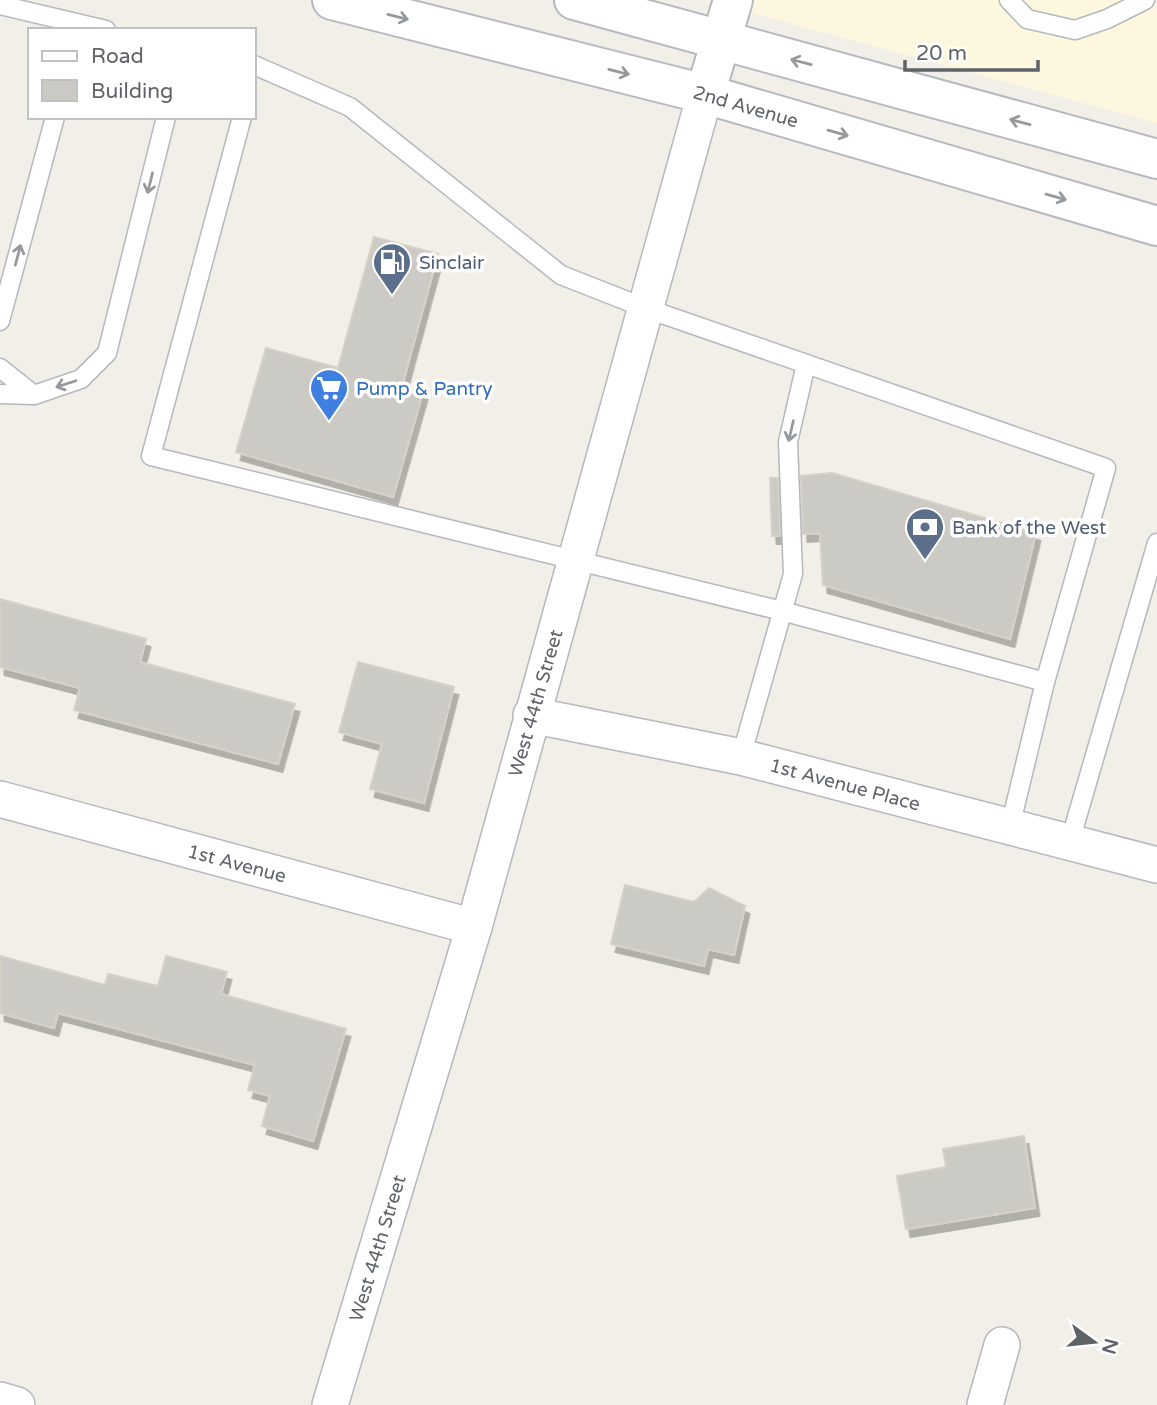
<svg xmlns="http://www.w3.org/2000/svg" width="1157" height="1405" viewBox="0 0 1157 1405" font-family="'Varela Round',sans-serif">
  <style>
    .commercial { fill: #fef7e0 }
    .building { fill: #cccac5; stroke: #d6d1c6; stroke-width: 2; filter: url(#shadow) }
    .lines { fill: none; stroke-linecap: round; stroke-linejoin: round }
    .lane-casing { stroke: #b5b8bc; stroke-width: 21 }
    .street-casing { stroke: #b5b8bc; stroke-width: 38 }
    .secondary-casing { stroke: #b6babf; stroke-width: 42 }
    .lane { stroke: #fff; stroke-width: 18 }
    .street { stroke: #fff; stroke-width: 35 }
    .secondary { stroke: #fff; stroke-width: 38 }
    .oneway { stroke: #979a9d }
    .labels { text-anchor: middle; stroke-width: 7; stroke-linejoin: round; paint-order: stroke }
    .street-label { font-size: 19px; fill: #5f6368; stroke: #fff }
    .service-label { font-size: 19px; fill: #4e5e75; stroke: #fff; text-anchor: start }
    .shop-label { font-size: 19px; fill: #366cbe; stroke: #fff; text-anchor: start }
  </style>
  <defs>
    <filter id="shadow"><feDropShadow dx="4.5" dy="8" stdDeviation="0" flood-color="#0004"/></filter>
  </defs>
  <rect width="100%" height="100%" fill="#f1efe8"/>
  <path class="commercial" d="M704 0H1157V123Z"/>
  <g class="building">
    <path d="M374 237 438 254 402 386 423 392 393 497 236 452 266 348 338 368Z"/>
    <path d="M832 473 1036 533 1010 639 823 585 820 533 803 534 801 476Z"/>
    <path d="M770 478H778L780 536H772Z"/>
    <path d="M0 599 146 639 140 662 295 704 278 764 74 710 80 688 0 667Z"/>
    <path d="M358 662 454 687 424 803 370 789 382 744 339 732Z"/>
    <path d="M625 885 694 902 709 888 745 906 734 955 708 949 704 966 611 944Z"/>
    <path d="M0 956 105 985 108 974 158 986 166 956 227 972 221 994 346 1029 313 1141 262 1126 270 1096 248 1090 255 1065 58 1013 54 1028 0 1013Z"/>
    <path d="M1024 1136 1035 1208 906 1229 897 1176 946 1167 943 1149Z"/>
  </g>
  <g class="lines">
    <defs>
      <g id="lane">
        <path d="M1009 0 1027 19 1075 30 1107 19 1145 0"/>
        <path d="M0 5 106 30"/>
        <path d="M254 65 350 107 561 275 645 308 1106 468 1045 682 1010 827"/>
        <path d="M242 117 151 456 782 611 1045 682"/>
        <path d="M0 321 55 117"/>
        <path d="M0 368 34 395"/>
        <path d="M0 394 34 395 81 379 107 353 166 117"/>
        <path d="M741 757 793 574 788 442 806 364"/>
        <path d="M1070 841 1157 543"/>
      </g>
      <g id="street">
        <path d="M531 715 741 757 1157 865"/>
        <path d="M0 799 474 927"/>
        <path d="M0 1400 17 1405"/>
        <path d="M330 1405 474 927 705 94"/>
        <path d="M985 1405 1002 1345"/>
      </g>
      <g id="secondary">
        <path d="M332 0 705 94 1157 226"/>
        <path d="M574 0 1157 159"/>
        <path d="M705 94 733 0"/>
      </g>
    </defs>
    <use href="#lane" class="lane-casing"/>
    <use href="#street" class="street-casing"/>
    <use href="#secondary" class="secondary-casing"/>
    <use href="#lane" class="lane"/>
    <use href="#street" class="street"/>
    <use href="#secondary" class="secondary"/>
  </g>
  <defs><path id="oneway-shaft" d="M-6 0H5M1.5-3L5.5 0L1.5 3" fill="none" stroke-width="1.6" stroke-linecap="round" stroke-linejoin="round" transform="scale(1.75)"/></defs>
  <g class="oneway">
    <use href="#oneway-shaft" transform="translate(398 17) rotate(14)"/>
    <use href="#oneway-shaft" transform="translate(801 62) rotate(-165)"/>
    <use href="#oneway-shaft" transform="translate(619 72) rotate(14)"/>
    <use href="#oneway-shaft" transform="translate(1020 122) rotate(-165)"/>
    <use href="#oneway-shaft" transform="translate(838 133) rotate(16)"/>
    <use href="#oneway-shaft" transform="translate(150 183) rotate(104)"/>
    <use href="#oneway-shaft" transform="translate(1056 197) rotate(16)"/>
    <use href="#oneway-shaft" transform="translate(18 255) rotate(-75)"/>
    <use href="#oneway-shaft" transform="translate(66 384) rotate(162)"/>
    <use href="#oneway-shaft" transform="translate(791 431) rotate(103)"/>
  </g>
  <defs>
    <symbol id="fuel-pin" viewBox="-11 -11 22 30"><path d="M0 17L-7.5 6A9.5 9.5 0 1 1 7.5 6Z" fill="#5c6f8a" stroke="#fff"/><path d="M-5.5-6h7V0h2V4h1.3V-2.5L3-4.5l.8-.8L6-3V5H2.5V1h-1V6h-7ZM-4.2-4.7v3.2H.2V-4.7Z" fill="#fff"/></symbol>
    <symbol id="supermarket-pin" viewBox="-11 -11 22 30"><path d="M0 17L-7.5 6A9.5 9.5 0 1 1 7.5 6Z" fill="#3f7fe0" stroke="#fff"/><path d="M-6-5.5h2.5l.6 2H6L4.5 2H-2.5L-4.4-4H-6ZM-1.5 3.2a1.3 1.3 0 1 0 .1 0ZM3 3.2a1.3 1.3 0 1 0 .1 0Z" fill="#fff"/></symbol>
    <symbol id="bank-pin" viewBox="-11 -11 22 30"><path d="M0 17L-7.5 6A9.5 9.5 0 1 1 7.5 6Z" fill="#5c6f8a" stroke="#fff"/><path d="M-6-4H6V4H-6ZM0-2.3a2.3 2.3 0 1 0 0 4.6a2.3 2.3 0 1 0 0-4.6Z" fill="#fff"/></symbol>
  </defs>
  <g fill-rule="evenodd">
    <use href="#fuel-pin" x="370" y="240" width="44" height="60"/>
    <use href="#supermarket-pin" x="307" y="366" width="44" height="60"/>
    <use href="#bank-pin" x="903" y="505" width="44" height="60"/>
  </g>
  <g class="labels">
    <g class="street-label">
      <text transform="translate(746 106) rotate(16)" y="7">2nd Avenue</text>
      <text transform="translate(535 703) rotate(-74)" y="7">West 44th Street</text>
      <text transform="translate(845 784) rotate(15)" y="7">1st Avenue Place</text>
      <text transform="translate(237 863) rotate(15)" y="7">1st Avenue</text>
      <text transform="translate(377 1248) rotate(-73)" y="7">West 44th Street</text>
    </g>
    <g class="service-label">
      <text x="419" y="269">Sinclair</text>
      <text x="952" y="534">Bank of the West</text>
    </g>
    <g class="shop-label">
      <text x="356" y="395">Pump &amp; Pantry</text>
    </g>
  </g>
  <rect x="28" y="28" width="228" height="91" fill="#ffffff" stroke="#bfc1c3" stroke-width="2"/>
  <rect x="42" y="51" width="35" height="10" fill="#ffffff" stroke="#bfc1c3" stroke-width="2"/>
  <text x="91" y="63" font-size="21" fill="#5f6368">Road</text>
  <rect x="42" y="80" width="35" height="21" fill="#cccac5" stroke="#bfc1c3" stroke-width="2"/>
  <text x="91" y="98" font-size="21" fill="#5f6368">Building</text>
  <g transform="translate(1094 1342) rotate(105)" stroke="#ffffff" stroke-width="5" paint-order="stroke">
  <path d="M0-5L12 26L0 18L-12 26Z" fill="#5f6368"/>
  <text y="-10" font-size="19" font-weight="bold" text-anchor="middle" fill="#5f6368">N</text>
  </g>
  <path d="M905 60v10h133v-10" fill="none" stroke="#5f6368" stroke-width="3.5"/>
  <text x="916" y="60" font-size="21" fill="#5f6368" stroke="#ffffff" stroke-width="5" paint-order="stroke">20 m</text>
</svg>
